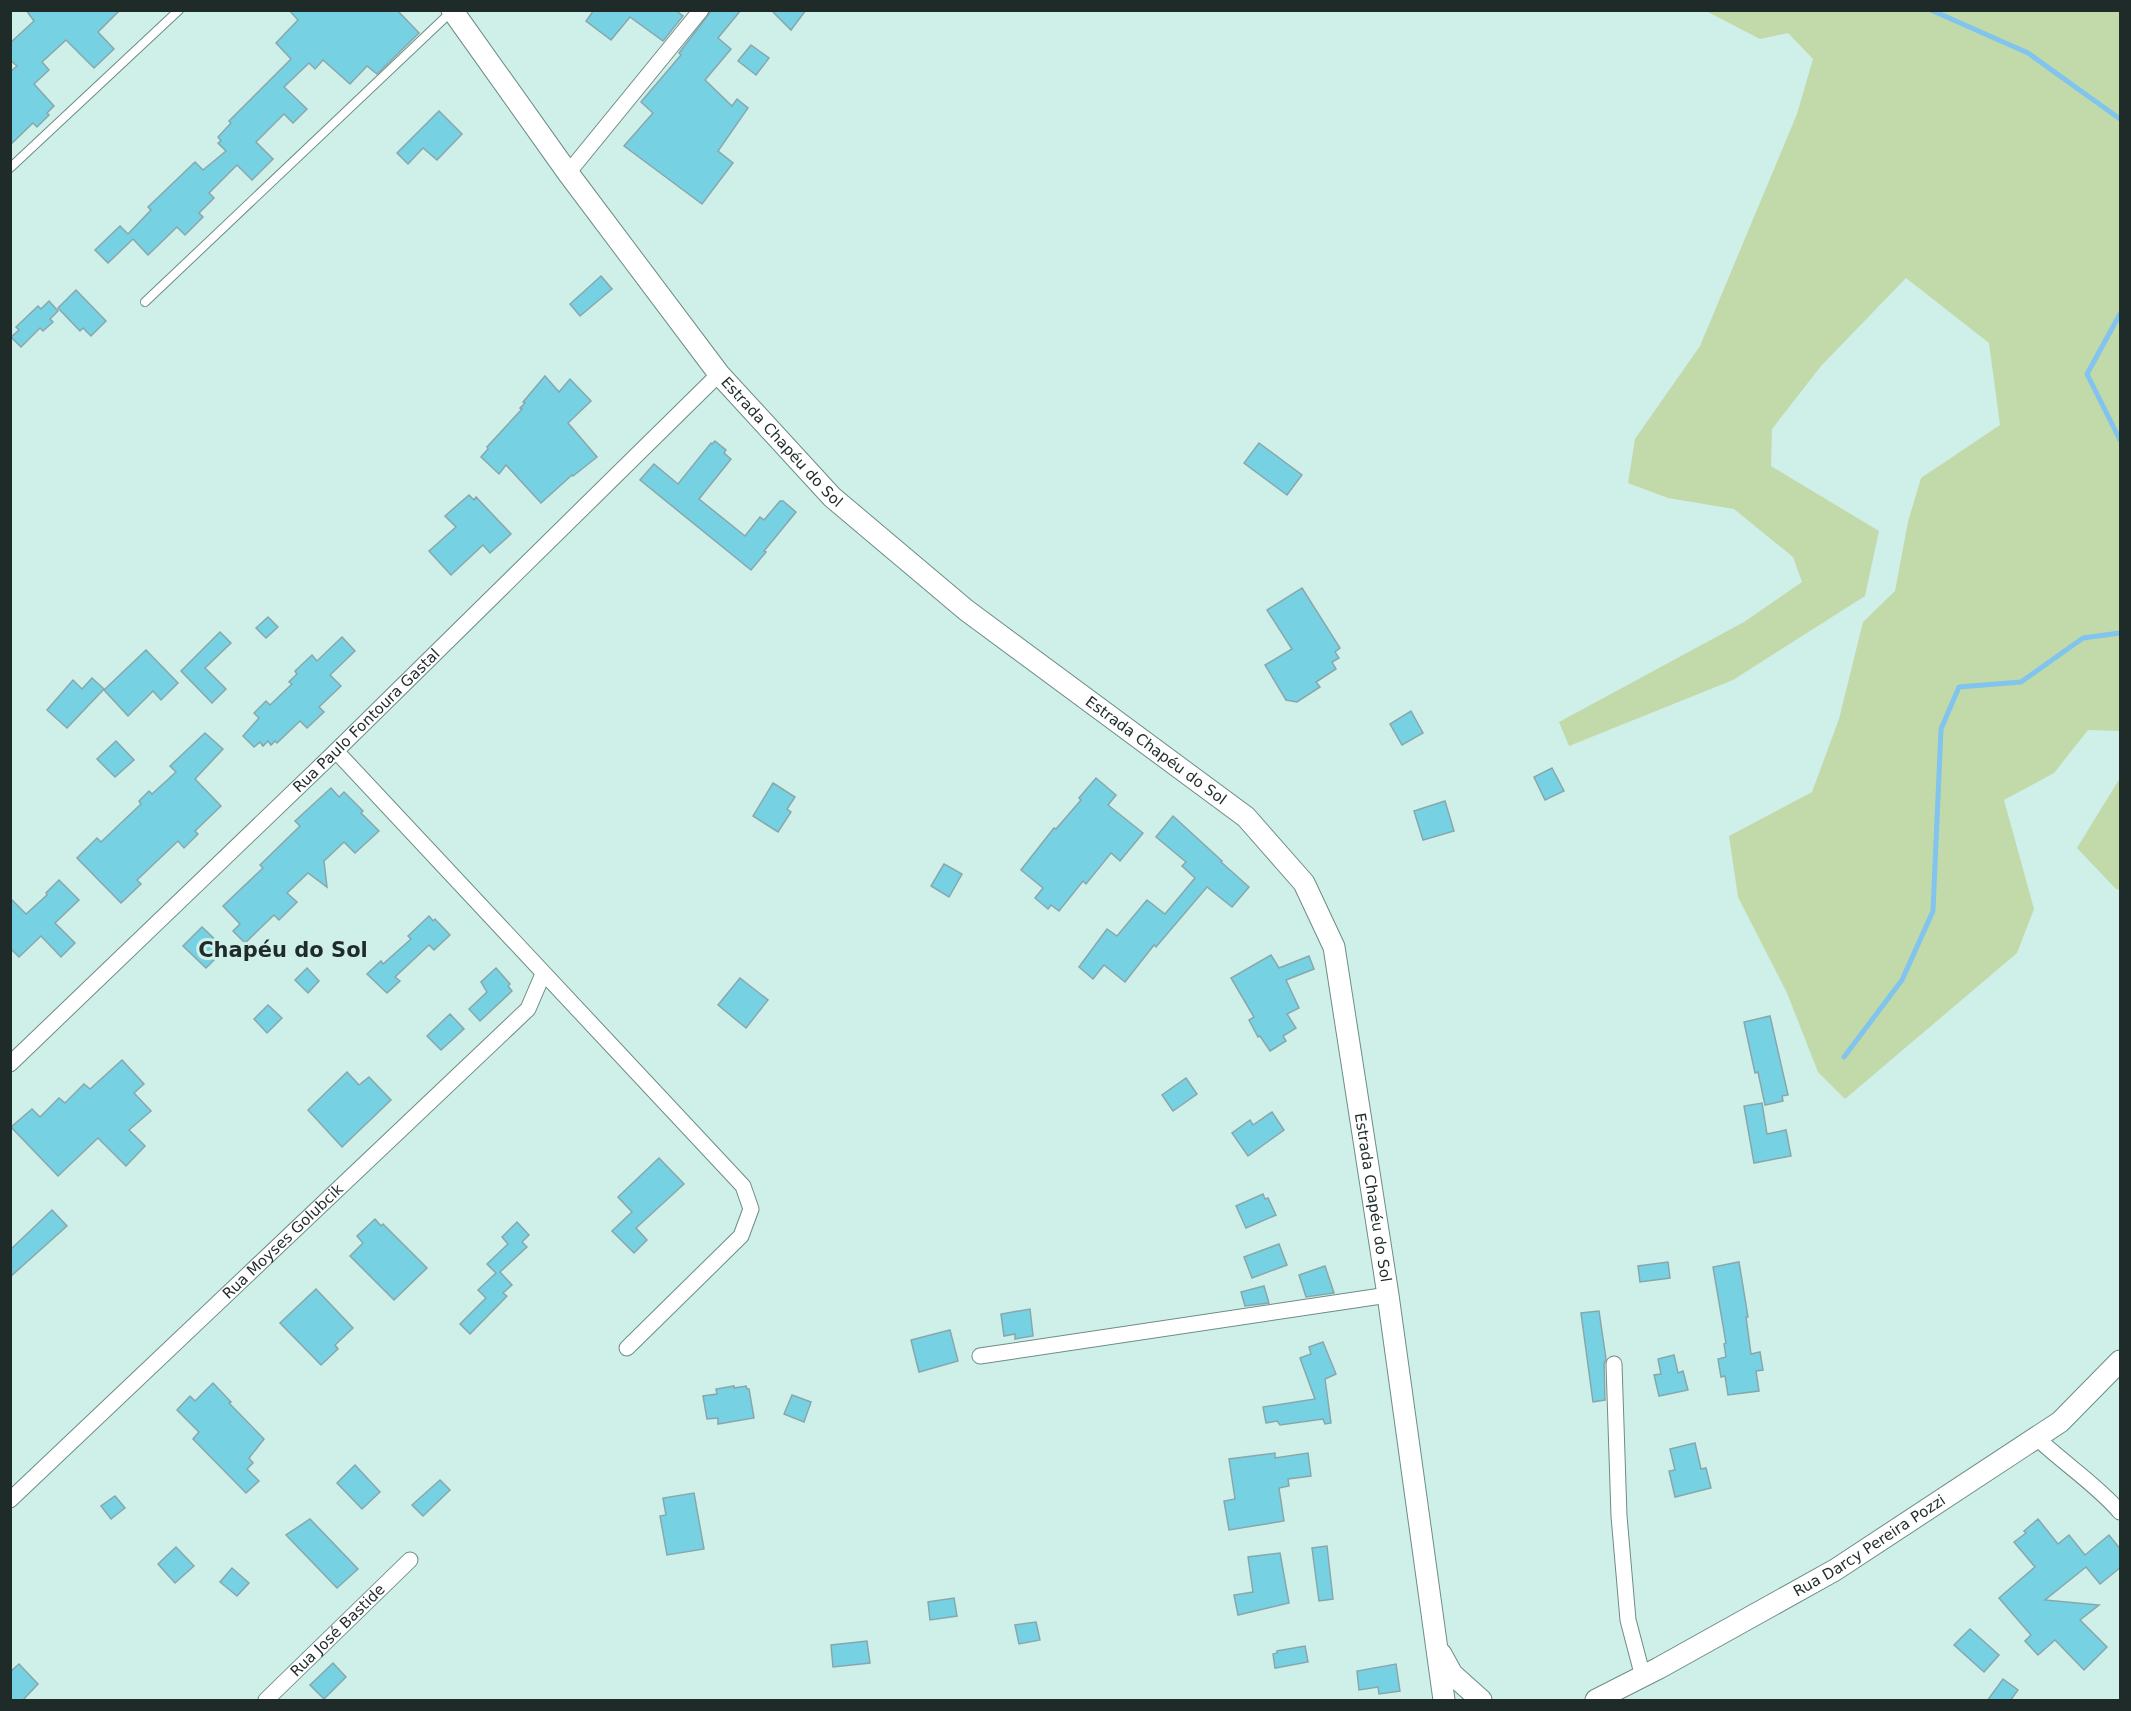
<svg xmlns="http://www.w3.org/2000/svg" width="2131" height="1711" viewBox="0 0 2131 1711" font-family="'DejaVu Sans',sans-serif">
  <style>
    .green { fill: #c2d9aa }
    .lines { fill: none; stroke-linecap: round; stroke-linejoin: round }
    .stream { stroke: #81c4ee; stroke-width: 5 }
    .building { fill: #76d2e2; stroke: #88a7ad; stroke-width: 1.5 }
    .service-casing { stroke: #6e8c87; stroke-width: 10 }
    .minor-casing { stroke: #6e8c87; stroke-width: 17 }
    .secondary-casing { stroke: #6e8c87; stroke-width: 23 }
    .service { stroke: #fff; stroke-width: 8 }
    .minor { stroke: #fff; stroke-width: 15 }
    .secondary { stroke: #fff; stroke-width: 21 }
    .labels { text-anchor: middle; stroke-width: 6; stroke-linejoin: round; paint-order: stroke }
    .street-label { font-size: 15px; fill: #1f2b29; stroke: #cfefe9 }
    .district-label { font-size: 21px; font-weight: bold; fill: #1f2b29; stroke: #cfefe9 }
  </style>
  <rect width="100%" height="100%" fill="#cfefe9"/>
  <g class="green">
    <path d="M1706 11H2120V731L2088 730 2054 773 2004 800 2034 909 2017 953 1845 1099 1818 1072 1787 993 1738 897 1729 836 1812 792 1839 719 1863 622 1895 591 1908 522 1921 478 2000 425 1989 343 1906 278 1821 366 1772 429 1771 466 1879 531 1865 596 1733 680 1569 746 1559 722 1744 622 1802 582 1793 557 1734 509 1668 498 1628 483 1635 439 1700 346 1797 114 1813 59 1788 33 1760 39Z"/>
    <path d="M2120 778V890L2116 889 2077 848Z"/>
  </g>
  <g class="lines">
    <g class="stream">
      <path d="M1931 10 2028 53 2120 119"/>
      <path d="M2120 314 2087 374 2120 440"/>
      <path d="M1844 1057 1902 980 1933 911 1941 729 1959 687 2021 682 2083 638 2120 633"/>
    </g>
  </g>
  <g class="building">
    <path d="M26 10H120L98 32 114 49 94 68 66 40 42 62 49 70 34 84 54 106 47 113 49 115 37 127 33 123 10 145V72L17 66 10 60V43L34 21Z"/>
    <path d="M289 10H397L419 33 377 74 367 66 350 84 323 60 315 69 309 63 284 87 307 109 293 123 284 114 256 142 273 159 252 180 237 165 209 193 214 198 199 213 203 217 185 235 177 227 148 255 133 239 108 263 95 250 120 226 128 234 151 210 148 207 195 162 203 170 226 151 218 143 221 141 218 137 231 123 229 121 291 59 276 43 298 20Z"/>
    <path d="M594 10H675L683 16 663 41 630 17 611 40 586 21Z"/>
    <path d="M712 10H741L718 38 731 49 705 80 732 106 737 99 748 108 718 151 733 163 702 204 624 146 653 113 641 102 681 55 679 53Z"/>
    <path d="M771 10H806L791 30Z"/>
    <path d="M751 45 769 58 756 75 738 61Z"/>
    <path d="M439 111 462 134 437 160 423 148 408 164 397 153Z"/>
    <path d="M601 276 612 289 580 316 570 304Z"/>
    <path d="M76 290 106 321 91 336 83 328 80 331 58 308Z"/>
    <path d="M49 301 58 311 50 319 53 322 43 331 40 328 21 347 11 337 19 330 16 327 38 306 41 309Z"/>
    <path d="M545 376 559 392 570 379 591 401 568 423 597 457 573 476 572 475 541 503 506 465 499 474 481 457 488 449 487 447 522 409 520 408 525 403 523 402Z"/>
    <path d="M715 441 726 450 724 453 731 459 699 499 745 536 760 517 764 520 780 501H783L796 512 764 551 766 552 751 570 640 480 654 464 678 484 711 443 712 444Z"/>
    <path d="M1259 443 1302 475 1287 495 1244 463Z"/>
    <path d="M469 495 474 500 476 497 511 534 490 553 483 545 451 575 429 551 456 527 445 516Z"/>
    <path d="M1302 588 1340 648 1335 652 1339 658 1332 662 1336 669 1316 682 1320 687 1297 702 1286 700 1265 665 1292 649 1267 610Z"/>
    <path d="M268 617 278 627 266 638 256 628Z"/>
    <path d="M220 632 231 643 205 668 226 689 212 703 181 671Z"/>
    <path d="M342 637 355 651 330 675 341 686 319 707 324 712 307 728 300 721 277 743 275 741 271 745 268 741 263 746 260 742 254 747 243 736 259 718 254 713 266 701 270 705 292 684 289 682 297 674 295 671 312 655 317 661Z"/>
    <path d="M146 650 178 683 161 700 153 691 128 716 104 690Z"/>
    <path d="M92 678 104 689 67 728 47 710 73 680 82 689Z"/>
    <path d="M1411 711 1423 733 1402 745 1390 724Z"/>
    <path d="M205 733 223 749 195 779 221 806 195 831 198 834 184 848 178 841 137 880 141 884 121 903 77 858 97 838 101 842 141 804 139 801 149 791 152 794 176 772 170 766Z"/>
    <path d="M116 741 134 760 115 777 97 759Z"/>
    <path d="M1552 768 1564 791 1545 800 1534 777Z"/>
    <path d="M1096 778 1116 795 1108 805 1143 833 1120 861 1111 853 1086 884 1083 881 1059 911 1051 905 1048 909 1035 898 1043 888 1021 870 1054 828 1056 829 1081 800 1079 798Z"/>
    <path d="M773 783 795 797 787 809 791 812 778 832 753 816Z"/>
    <path d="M331 788 339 797 344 792 363 811 361 813 379 831 355 853 344 842 324 861 327 887 308 873 287 893 297 902 279 920 274 915 245 943 233 931 240 924 223 906 263 868 260 865 300 826 295 821Z"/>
    <path d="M1445 801 1454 831 1423 840 1414 811Z"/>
    <path d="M1173 816 1222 861 1221 862 1249 887 1232 907 1207 887 1156 947 1154 945 1125 982 1104 965 1093 979 1079 967 1107 929 1117 936 1147 900 1165 914 1195 878 1182 866 1186 862 1156 837Z"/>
    <path d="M944 864 962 874 949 897 931 886Z"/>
    <path d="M59 880 79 900 55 923 75 943 61 957 41 936 19 957 10 948V898L26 914 47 895 46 893Z"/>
    <path d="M429 916 433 921 435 919 450 935 434 950 429 945 395 977 400 981 387 993 367 974 381 961 383 964 411 939 408 936Z"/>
    <path d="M202 927 225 949 206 968 183 946Z"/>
    <path d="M1271 955 1279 968 1309 956 1314 969 1286 980 1299 1008 1287 1014 1296 1028 1283 1036 1286 1041 1270 1051 1260 1036 1258 1037 1249 1020 1254 1017 1231 978Z"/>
    <path d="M307 968 319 981 308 993 295 980Z"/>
    <path d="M496 968 510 984 508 986 512 991 480 1021 469 1009 487 992 481 982Z"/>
    <path d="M740 978 768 1000 746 1028 718 1005Z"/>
    <path d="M268 1005 282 1018 267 1033 254 1019Z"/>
    <path d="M450 1014 464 1029 441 1050 427 1036Z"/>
    <path d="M1770 1016 1788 1095 1782 1096 1783 1101 1765 1105 1758 1072 1755 1073 1744 1022Z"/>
    <path d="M122 1060 144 1084 134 1093 151 1111 129 1130 145 1146 126 1166 98 1138 58 1176 11 1127 32 1109 40 1117 59 1098 65 1103 84 1084 90 1089Z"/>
    <path d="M347 1072 359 1085 369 1077 391 1100 342 1147 308 1110Z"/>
    <path d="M1186 1078 1197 1094 1173 1111 1162 1095Z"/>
    <path d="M1762 1103 1767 1134 1786 1130 1791 1156 1754 1163 1744 1106Z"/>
    <path d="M1272 1112 1284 1130 1248 1156 1232 1133 1250 1120 1253 1125Z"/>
    <path d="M659 1158 684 1184 636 1228 647 1240 634 1253 612 1231 632 1212 618 1197Z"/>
    <path d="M1263 1194 1265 1199 1268 1198 1276 1215 1246 1228 1236 1206Z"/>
    <path d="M52 1210 67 1226 10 1277V1250Z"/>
    <path d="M375 1219 381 1226 383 1224 427 1268 394 1300 350 1256 363 1243 357 1236Z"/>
    <path d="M517 1222 529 1235 522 1242 527 1247 500 1272 512 1285 503 1293 507 1296 470 1334 460 1324 486 1298 478 1290 496 1273 487 1264 508 1244 502 1237Z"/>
    <path d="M1279 1244 1287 1265 1252 1278 1244 1257Z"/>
    <path d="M1668 1262 1670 1278 1640 1282 1638 1266Z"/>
    <path d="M1739 1262 1748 1317H1746L1751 1354 1760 1352 1763 1370 1756 1371 1759 1391 1728 1395 1725 1376 1721 1377 1718 1359 1726 1357 1724 1344 1726 1343 1713 1267Z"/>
    <path d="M1325 1266 1334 1293 1306 1297 1299 1275Z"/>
    <path d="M1264 1286 1269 1303 1245 1306 1241 1292Z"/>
    <path d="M316 1289 353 1328 335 1345 338 1349 321 1365 280 1323Z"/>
    <path d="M1030 1309 1033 1336 1015 1339V1334L1004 1336 1001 1314Z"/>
    <path d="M1599 1311 1606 1359 1604 1364 1605 1400 1593 1402 1581 1313Z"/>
    <path d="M950 1330 958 1361 919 1372 911 1340Z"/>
    <path d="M1323 1342 1336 1374 1325 1379 1331 1423 1325 1424 1323 1419 1280 1425 1277 1421 1266 1423 1263 1407 1315 1399 1300 1358 1311 1354 1309 1347Z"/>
    <path d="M1674 1355 1678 1373 1683 1371 1688 1390 1659 1396 1654 1375 1661 1374 1658 1359Z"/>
    <path d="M213 1383 231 1402 229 1403 264 1439 249 1458 253 1463 247 1469 259 1481 246 1493 193 1439 199 1432 177 1410 190 1396 195 1401Z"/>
    <path d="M734 1386V1388L746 1386 747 1389H749L754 1418 718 1424V1418L707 1419 703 1396 717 1394 716 1389Z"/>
    <path d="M792 1395 811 1402 804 1422 784 1414Z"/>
    <path d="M1695 1443 1701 1469 1706 1468 1711 1488 1675 1497 1669 1471 1675 1470 1670 1449Z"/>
    <path d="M1275 1453V1458L1308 1453 1311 1476 1288 1479 1289 1486 1279 1488 1284 1521 1229 1530 1224 1501 1235 1499 1229 1459Z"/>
    <path d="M355 1465 380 1492 362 1509 337 1483Z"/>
    <path d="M440 1480 450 1490 423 1516 412 1505Z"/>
    <path d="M694 1493 704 1549 667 1555 660 1516 666 1515 663 1498Z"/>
    <path d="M115 1496 125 1508 111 1519 101 1506Z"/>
    <path d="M310 1519 358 1569 337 1588 286 1535Z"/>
    <path d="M2038 1519 2058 1544 2069 1535 2085 1555 2109 1535 2121 1550V1567L2100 1584 2086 1567 2045 1600 2099 1605 2080 1620 2107 1647 2084 1670 2055 1640 2038 1655 2025 1641 2031 1635 1999 1598 2035 1567 2014 1542 2026 1533 2024 1531Z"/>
    <path d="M1327 1546 1333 1599 1319 1601 1312 1548Z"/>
    <path d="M176 1547 194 1566 175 1583 158 1564Z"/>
    <path d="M1280 1553 1289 1603 1238 1615 1234 1595 1253 1592 1248 1557Z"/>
    <path d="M232 1568 249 1583 237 1596 220 1582Z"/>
    <path d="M954 1598 957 1616 930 1620 928 1602Z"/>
    <path d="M1036 1622 1040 1640 1019 1644 1015 1625Z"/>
    <path d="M1970 1629 1999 1655 1984 1672 1954 1645Z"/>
    <path d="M867 1641 870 1663 833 1667 831 1645Z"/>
    <path d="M1305 1646 1308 1662 1275 1668 1273 1654 1277 1653V1651Z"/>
    <path d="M333 1663 346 1677 324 1699 310 1685Z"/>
    <path d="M19 1664 38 1684 22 1701H10V1672Z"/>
    <path d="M1396 1664 1400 1691 1379 1694 1378 1687 1359 1690 1357 1671Z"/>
    <path d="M2003 1679 2018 1690 2010 1701H1987Z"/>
  </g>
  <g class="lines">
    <defs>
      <g id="service">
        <path d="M10 168 179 10"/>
        <path d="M145 302 451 12"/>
      </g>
      <g id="minor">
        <path d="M568 173 701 10"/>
        <path d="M336 751 743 1186 751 1209 741 1236 627 1348"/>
        <path id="s1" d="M10 1064 336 751 719 374"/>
        <path d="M980 1356 1388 1295"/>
        <path d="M1614 1364 1619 1516 1628 1620 1643 1677"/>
        <path d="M2037 1438C2063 1463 2096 1484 2120 1512"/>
        <path id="s2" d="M10 1500 528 1009 543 974"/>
        <path id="s3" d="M266 1700 410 1560"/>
      </g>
      <g id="secondary">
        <path id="s4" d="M452 10 568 173 719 374 832 497 966 610 1246 817 1304 883 1334 947 1388 1295 1444 1700"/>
        <path d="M1441 1654 1452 1674 1481 1700"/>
        <path id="s5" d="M1596 1700 1659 1668 1835 1570 2060 1422 2120 1361"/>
      </g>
    </defs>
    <use href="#service" class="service-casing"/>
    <use href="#minor" class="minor-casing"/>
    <use href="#secondary" class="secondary-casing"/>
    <use href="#service" class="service"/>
    <use href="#minor" class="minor"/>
    <use href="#secondary" class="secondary"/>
  </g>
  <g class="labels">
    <g class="street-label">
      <text dy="5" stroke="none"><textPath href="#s4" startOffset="544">Estrada Chapéu do Sol</textPath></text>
      <text dy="5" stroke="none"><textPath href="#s1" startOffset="495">Rua Paulo Fontoura Gastal</textPath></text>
      <text dy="5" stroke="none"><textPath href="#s4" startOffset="1030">Estrada Chapéu do Sol</textPath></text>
      <text dy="5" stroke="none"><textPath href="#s4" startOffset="1554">Estrada Chapéu do Sol</textPath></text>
      <text dy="5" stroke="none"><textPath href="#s2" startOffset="376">Rua Moyses Golubcik</textPath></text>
      <text dy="5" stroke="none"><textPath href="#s5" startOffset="314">Rua Darcy Pereira Pozzi</textPath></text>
      <text dy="5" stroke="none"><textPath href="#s3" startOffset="100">Rua José Bastide</textPath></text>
    </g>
    <g class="district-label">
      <text x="283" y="957">Chapéu do Sol</text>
    </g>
  </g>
  <rect width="2131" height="1711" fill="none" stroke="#1f2b29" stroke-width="24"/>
</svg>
